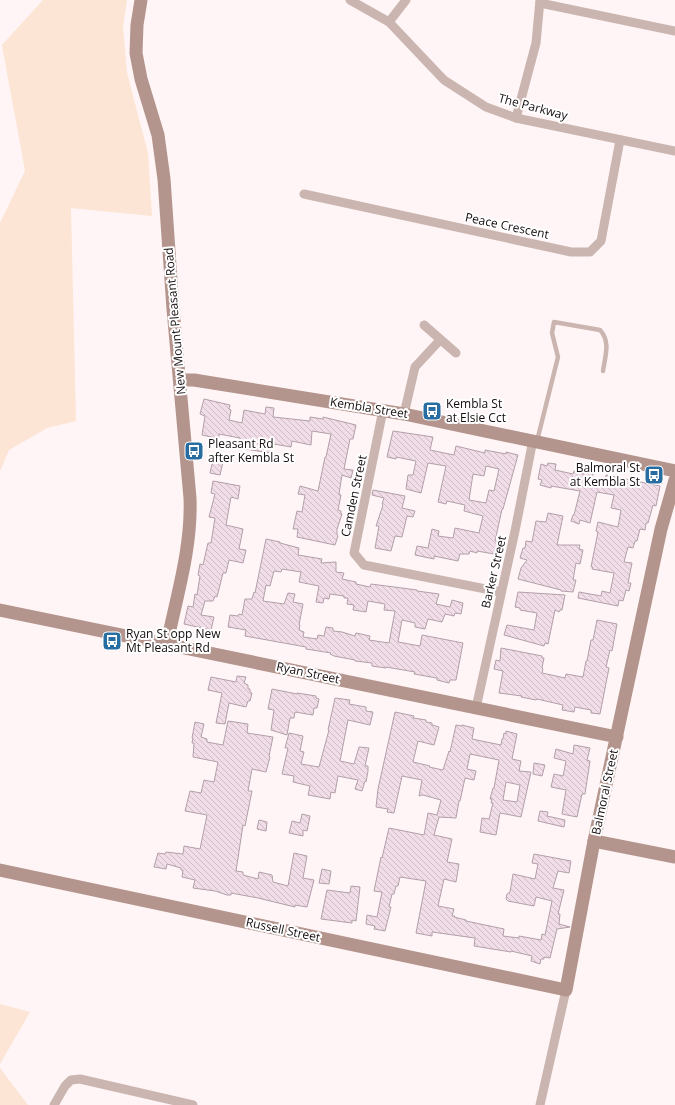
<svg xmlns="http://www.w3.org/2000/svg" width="675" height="1105" viewBox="0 0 675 1105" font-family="'Open Sans',sans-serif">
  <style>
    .green { fill: #fce5d4 }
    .building { fill: url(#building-back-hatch); stroke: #b29fa9; fill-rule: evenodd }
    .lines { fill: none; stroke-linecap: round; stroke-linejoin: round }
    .lane { stroke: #cbb5b0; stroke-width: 4.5 }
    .street { stroke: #cbb5b0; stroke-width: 9 }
    .secondary { stroke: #b4958d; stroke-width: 13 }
    .labels { text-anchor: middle; stroke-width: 4; stroke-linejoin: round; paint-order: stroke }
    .street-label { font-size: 12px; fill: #150d0e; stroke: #fff }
    .poi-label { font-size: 12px; fill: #150d0e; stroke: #fff; text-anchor: start }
  </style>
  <defs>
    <pattern id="building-back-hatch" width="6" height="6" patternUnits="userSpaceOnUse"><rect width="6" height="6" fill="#f1dde8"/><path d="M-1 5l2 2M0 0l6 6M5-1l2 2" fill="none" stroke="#cebcc6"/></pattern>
  </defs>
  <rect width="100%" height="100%" fill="#fff5f6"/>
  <g class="green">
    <path d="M43 0H127L123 26 127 73 148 153 152 216 71 208 76 421 47 428 9 450 0 471V223L25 171 2 45Z"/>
    <path d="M0 1004 30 1012 0 1064Z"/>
    <path d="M0 1068 28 1105H0Z"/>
  </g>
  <g class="building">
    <path d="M204 399 230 405 229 409 231 410 229 420 242 423 244 410 265 414 266 407 274 408 273 417 310 421V417L323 419V417L356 425 353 439H350L344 469 353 470 351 478 342 475 339 494 341 495 338 510 341 511V514H342L337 529V535L338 536 335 545 297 537 298 529H293L297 511 302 512 305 495 298 494 300 486 318 491 325 457H326L331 434 312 431 311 445 292 441 291 447 274 444V446H272L271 453 238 448 240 438 219 434V437L217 436 216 438 202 435 205 416 200 414Z"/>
    <path d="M393 431 433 437 430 450 454 455 456 446 485 453V450L506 454V452L518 455 503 509H502L495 541 499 542 497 551H495L494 554 477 551V553L470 551 469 554H460L458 561 434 556V559L415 555 417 546 428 548 432 529 439 531 438 536 453 538 455 528 479 533 483 516 464 511 465 505 447 501 446 504 438 502 446 466 428 463 421 493 406 489 408 475H413L416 461 396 457V459L387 457ZM486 466 499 469 494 491 489 490 486 503 469 500 473 474 484 476Z"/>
    <path d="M213 460 223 462 220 475 210 473Z"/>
    <path d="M548 463 556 464 555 470 573 474 574 471 584 474V472L593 474 592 478 605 480 606 475 660 486 656 506 653 505 648 523H646L645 530 640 529 637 541H635L633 548 628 547 624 562 632 563 628 583H631L629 591 626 590 623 601 619 600 618 606 578 598 579 592 601 596 602 591 610 593 614 573 592 569 593 567H591L598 532 596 531 598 522 618 527 621 510 611 508 614 495 597 492 590 523 580 520 579 524 571 521 573 515H574L580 491 551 486V488L540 485 542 480 538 479 541 464 547 466Z"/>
    <path d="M213 481 240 486 238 499 231 497 226 525 243 529 239 549 246 550 243 563 229 560 226 573H223L217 597 215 596 213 601H205L201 615 214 617 211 630 184 624 188 606 193 607 195 594 197 595 200 576 198 575 200 564 203 565 208 543H211L215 518 209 517 215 494 211 493Z"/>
    <path d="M373 490 405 496 402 508 415 511 413 517 407 516 402 537 395 536 391 551 375 548 379 526H376L383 505 382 504 384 498 372 495Z"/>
    <path d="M548 513 563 516 557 545H580L579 549 583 550 580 564 576 563 573 580H576L573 592 561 591V590L518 579 521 568 527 560 520 558 523 548H525L526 541 532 542 536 521 546 522Z"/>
    <path d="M266 539 280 542V543L299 548 298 555 322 559 321 563 336 562V572L344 573 342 579 356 582V584L370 587 371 584 417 590V591L439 594 436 604 450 607 452 600 463 603 461 614 455 613 454 616 445 614 442 622 428 619 425 629 415 627V623L402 620 398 642 420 646 422 635 463 643 456 680H450L449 683 437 680V678L414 674 415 672 386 667V668L372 666V663L355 661V660L334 656 330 654 331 653 306 649V647L245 636 246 630 228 627 230 615 238 616 239 614 242 615 245 599H252L254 592 255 593ZM282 569 301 572 299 582 319 586 316 602 323 603 324 598 329 599 330 594 344 596V598H348L347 604 354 605 353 610 366 612 368 601 385 604 384 610 395 611 389 643 369 640 370 636 356 633 355 636 342 632 333 631V628L326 627 324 636 318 635 317 639 303 637 304 632 299 630 300 625H299L303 604 293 602 295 594 288 593 284 604 263 601 266 585 270 586 274 571 281 572Z"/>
    <path d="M518 592 565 595 562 610H560L559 612 555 610 548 644 545 643 544 646 504 635 507 625 534 630 537 613 520 610V608L515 607Z"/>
    <path d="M597 620 617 624 612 651 610 650 606 667 609 668 600 714 591 713V710L575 707 574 712 562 710 563 705 537 699 536 700 521 697 522 696 499 693 503 671 494 669 496 660 500 661 501 648 542 656V658H544L542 668 543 669 542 673 565 678 566 674 583 677 586 661H587L591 640H593Z"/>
    <path d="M237 676 246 677 244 683 248 685V689H250V692L252 693 250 701H248L246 707 229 703 225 724 216 723 222 693 208 690 211 677 236 682Z"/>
    <path d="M272 689 297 694V693L316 696V698L319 699 317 708H314L313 715 295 712 294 718H290L287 735 271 730 274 710 268 709Z"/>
    <path d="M335 698 350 700 349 704 366 707V711L373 712 370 725 348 720 340 761 354 764 359 747 369 748 365 766H368V771L366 782 365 781 362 791 355 789 358 780 338 776 335 793 331 792 330 799 308 795 310 786 293 782 294 776 282 774 288 748H285L289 733 303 736 300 751 304 752 301 764 319 767 329 730H328Z"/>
    <path d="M395 712 414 716 413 718 426 720V722L432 723V725L439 727 434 745 418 741 413 762 430 766 429 767 443 770 449 751 450 752 456 725 462 726V725L474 728 472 739 501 745 502 739H503L504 733 506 734V731L517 734 512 759 521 761 519 771 531 772 521 817 500 813 496 835 480 832 482 818 489 819 493 803H491L492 799H490L493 788H494L499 760 470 754 467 769 476 771 474 780 465 778 460 801H459L456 818 439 817 434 835 452 839 447 862 459 864 456 882 444 879 438 906 454 909 452 916H455L454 917 466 920V921L504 929 503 936 519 938V936L541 940 542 934 545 935 552 901 536 897 534 906 508 901 506 899 507 894 510 892 513 874 535 879 538 864 532 863 534 854 571 861 569 873 558 871 553 888 564 890 558 914H560L559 924 570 927 557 929 550 958 544 957V959H541L540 964 531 961 532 956 511 951V952L474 946 475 938 432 932V936L416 933 426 881 400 877 398 886H396L394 894H392L389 907H391L385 931 374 929 375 926 366 924 367 915 377 917 382 892 374 891 381 857 382 858 389 828 424 835 428 813 437 815 441 800 423 795 419 796 422 780 402 776 394 813 387 812 388 809 376 807 378 789ZM506 782 520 785 517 802 503 800Z"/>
    <path d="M228 721 248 724 247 733 273 737 269 756 270 757 266 772 252 769 248 791H252L245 826 243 825 236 871 243 872V875L258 879 259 872 272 875 273 882 288 886 294 853 307 856 303 878 314 880 307 907 295 905V907L258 898 231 893V895H227L215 891 193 888 195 880 182 877 183 870H181V868L167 864 166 869 154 867 158 853 165 854 166 852 183 854 184 846 200 849 207 815 185 811 190 791 201 793 204 780 214 782 218 762 193 757 194 743H192L193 738H192L195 722 204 724 201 737 207 739V742L223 745Z"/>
    <path d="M574 745 590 748 587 760 590 761 585 794H582L577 817 562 814 566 790 551 787 554 774 563 776 566 761 554 758 556 749 573 754Z"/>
    <path d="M534 763 545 765 542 776 533 774Z"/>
    <path d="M540 811 548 812 547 816 565 820 564 827 538 821Z"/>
    <path d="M302 814 310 816 307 831 303 830V836L289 833 292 821 300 823Z"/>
    <path d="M259 820 267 822 266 831 257 829Z"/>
    <path d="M322 869 331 871 329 884 319 883Z"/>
    <path d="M351 886 360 887 356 921 352 920V923L321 919 327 890 350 893Z"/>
  </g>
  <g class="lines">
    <path class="lane" d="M537 441 558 357 552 333 554 322 600 330C611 342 605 356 603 371"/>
    <g class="street">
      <path d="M350 0 389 22 444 80 486 107 516 118 675 151"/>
      <path d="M540 3 675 31"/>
      <path d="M389 22 406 0"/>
      <path d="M516 118 536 43 540 0"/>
      <path d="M304 194 571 252H590L601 241 620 140"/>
      <path d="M424 325 456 353"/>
      <path d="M383 410 354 553 364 565 501 592"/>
      <path d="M404 414 415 367 440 340"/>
      <path d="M476 708 515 531 533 440"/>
      <path d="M54 1105 65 1086 71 1080 80 1079 193 1105"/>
      <path d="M540 1105 566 990"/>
    </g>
    <g class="secondary">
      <path d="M141 0 137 25 136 53 141 79 158 135 164 179 173 309 190 498C192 547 177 595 167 643"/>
      <path d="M180 380H194L404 414 675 471"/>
      <path d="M0 610 617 737"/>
      <path d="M594 841 675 857"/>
      <path d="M0 870 566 990 594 841 661 529 675 480"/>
    </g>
  </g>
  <defs>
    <symbol id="bus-square" viewBox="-11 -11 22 22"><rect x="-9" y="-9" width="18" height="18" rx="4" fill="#286da2" stroke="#fff"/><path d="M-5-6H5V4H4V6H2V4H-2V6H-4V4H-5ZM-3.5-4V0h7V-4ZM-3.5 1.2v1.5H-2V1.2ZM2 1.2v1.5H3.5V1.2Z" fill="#fff"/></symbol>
  </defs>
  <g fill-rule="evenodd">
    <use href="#bus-square" x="421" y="400" width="22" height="22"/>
    <use href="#bus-square" x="183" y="440" width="22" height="22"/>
    <use href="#bus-square" x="643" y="464" width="22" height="22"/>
    <use href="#bus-square" x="101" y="630" width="22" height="22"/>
  </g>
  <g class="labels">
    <g class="street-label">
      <text transform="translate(533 107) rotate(15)" y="4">The Parkway</text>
      <text transform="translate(507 226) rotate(12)" y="4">Peace Crescent</text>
      <text transform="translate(175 321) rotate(-95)" y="4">New Mount Pleasant Road</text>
      <text transform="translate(369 408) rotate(9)" y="4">Kembla Street</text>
      <text transform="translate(354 496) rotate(-78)" y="4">Camden Street</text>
      <text transform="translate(494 572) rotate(-77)" y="4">Barker Street</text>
      <text transform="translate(308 673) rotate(12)" y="4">Ryan Street</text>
      <text transform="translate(605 792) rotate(-78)" y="4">Balmoral Street</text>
      <text transform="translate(283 930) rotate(12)" y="4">Russell Street</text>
    </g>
    <g class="poi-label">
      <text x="446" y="408">Kembla St<tspan x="446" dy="14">at Elsie Cct</tspan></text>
      <text x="208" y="448">Pleasant Rd<tspan x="208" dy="14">after Kembla St</tspan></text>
      <text x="640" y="472" text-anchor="end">Balmoral St<tspan x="640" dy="14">at Kembla St</tspan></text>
      <text x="126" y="638">Ryan St opp New<tspan x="126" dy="14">Mt Pleasant Rd</tspan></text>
    </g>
  </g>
</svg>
